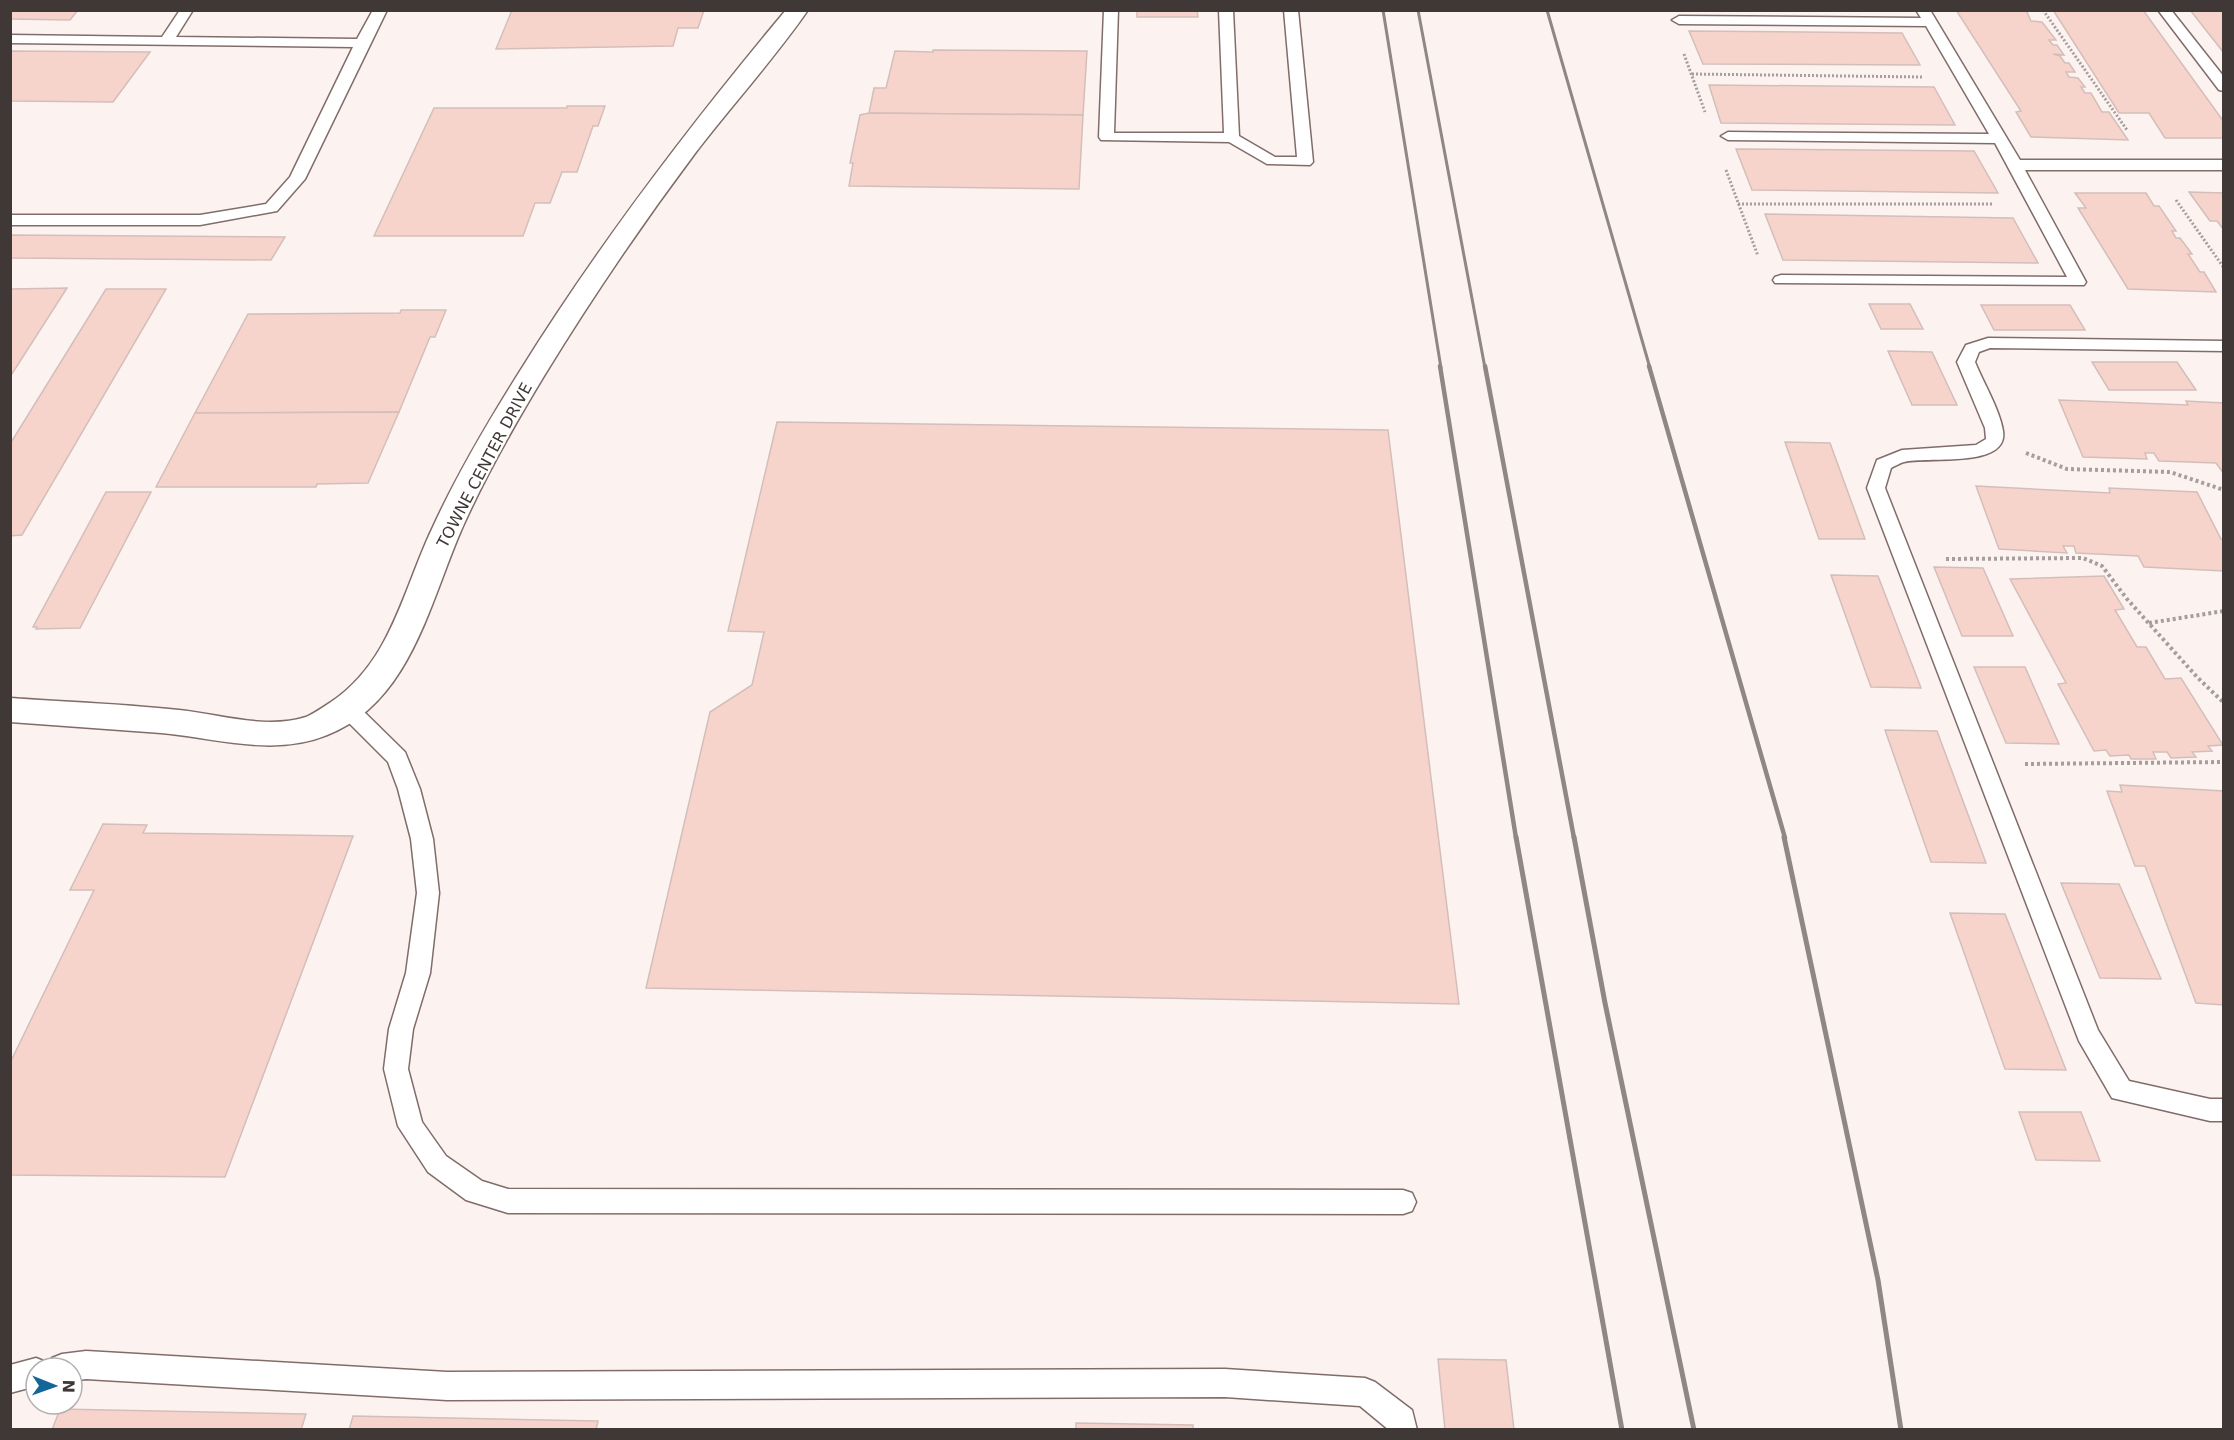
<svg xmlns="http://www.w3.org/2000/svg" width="2234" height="1440" viewBox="0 0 2234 1440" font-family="'DejaVu Sans',sans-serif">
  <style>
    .building { fill: #f6d4cc; stroke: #d4beba; stroke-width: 1.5 }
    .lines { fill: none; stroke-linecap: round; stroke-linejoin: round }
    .service-casing { stroke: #806d69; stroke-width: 3 }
    .minor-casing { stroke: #806d69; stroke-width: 3 }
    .path-far1 { stroke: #a69e9c; stroke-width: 3; stroke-dasharray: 2 2; stroke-linecap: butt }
    .path { stroke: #a69e9c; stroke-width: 4; stroke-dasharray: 3 3; stroke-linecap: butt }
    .service { fill: #fff; fill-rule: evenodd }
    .minor { fill: #fff; fill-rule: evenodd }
    .rail-far2 { stroke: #8f8785; stroke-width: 3 }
    .rail-far1 { stroke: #8f8785; stroke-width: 4.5 }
    .rail { stroke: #8f8785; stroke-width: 5 }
    .labels { text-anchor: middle; stroke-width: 4.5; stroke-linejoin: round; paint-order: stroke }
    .street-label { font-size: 16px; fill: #403836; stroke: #fff }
  </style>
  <rect width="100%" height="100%" fill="#fcf3f1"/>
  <g class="building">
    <path d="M10 10H78L70 20 10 19Z"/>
    <path d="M512 10H704L698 28H678L673 46 496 49Z"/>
    <path d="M1137 10H1197L1198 17H1137Z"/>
    <path d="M1956 10H2026L2031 21 2042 22 2056 40H2049L2053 45H2057L2064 55 2053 54 2060 56 2065 63H2069L2075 72H2066L2069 77 2078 78 2085 87H2081L2085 93H2091L2102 112H2109L2128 140 2031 137 2016 112 2021 111Z"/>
    <path d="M2053 10H2143L2224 122V138H2165L2149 113H2119Z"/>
    <path d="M2190 10H2224V53Z"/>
    <path d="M1689 31 1902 33 1920 65 1703 64Z"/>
    <path d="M933 50 1087 51 1083 115 869 113 874 88H886L895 51 933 52Z"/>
    <path d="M10 51 150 52 113 102 10 101Z"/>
    <path d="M1709 85 1934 87 1955 125 1721 123Z"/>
    <path d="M567 106H605L598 126H593L577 172H562L550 203H535L523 236H374L434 108H567Z"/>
    <path d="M869 113 1083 115 1079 189 849 186 853 163H850L860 115Z"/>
    <path d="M1736 149 1974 151 1998 193 1752 190Z"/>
    <path d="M2189 192 2224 193V230L2217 221H2210Z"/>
    <path d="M2075 193H2146L2154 206H2159L2176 231H2172L2176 238H2180L2192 254H2188L2200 272H2204L2216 292 2128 289 2078 208H2086Z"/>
    <path d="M1765 214 2013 218 2038 263 1783 260Z"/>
    <path d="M10 235 285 237 271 260 10 258Z"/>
    <path d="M67 288 10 377V289Z"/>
    <path d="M106 289H166L22 535 10 536V444Z"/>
    <path d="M1869 304H1910L1923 329H1881Z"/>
    <path d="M1981 305H2070L2085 330H1994Z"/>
    <path d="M401 310H446L435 337H430L399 412 195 413 248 314 400 313Z"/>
    <path d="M1888 351 1932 352 1957 405H1912Z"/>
    <path d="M2092 362H2177L2196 390H2109Z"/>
    <path d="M2059 400 2188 405 2186 401 2224 403V474L2216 463 2159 461 2154 453H2145L2147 459 2083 457Z"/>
    <path d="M399 412 368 483 317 484 316 487H156L195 413Z"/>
    <path d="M777 422 1388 430 1459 1004 646 988 710 712 752 685 764 632 728 631Z"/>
    <path d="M1785 442 1830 443 1865 539H1819Z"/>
    <path d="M1976 486 2110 493 2109 488 2197 492 2221 539H2224V571L2144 567 2138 556 2076 553 2074 546H2063L2067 553 1999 549Z"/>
    <path d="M106 492H151L80 628 36 629 37 627H33Z"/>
    <path d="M1934 567 1983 568 2013 636H1962Z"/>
    <path d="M1831 575 1878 576 1921 688 1871 687Z"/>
    <path d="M2104 576 2124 609 2115 610 2137 647H2146L2165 679 2181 678 2223 745 2208 746 2212 751 2192 752 2196 757 2171 758 2167 752H2153L2156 759H2131L2129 755 2110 756 2106 750 2094 751 2058 684 2066 683 2010 579Z"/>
    <path d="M1974 667H2025L2059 744 2006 743Z"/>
    <path d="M1885 730 1937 731 1986 863 1931 862Z"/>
    <path d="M2120 785 2224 791V1005L2196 1003 2145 866H2135L2107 791 2122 792Z"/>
    <path d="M103 824 147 825 143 833 353 836 225 1177 10 1175V1063L94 890H70Z"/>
    <path d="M2061 883 2119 884 2161 979 2100 978Z"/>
    <path d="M1950 913 2005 914 2066 1070 2005 1069Z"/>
    <path d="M2019 1112H2081L2100 1161 2036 1160Z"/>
    <path d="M1438 1359 1506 1360 1514 1430H1445Z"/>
    <path d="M60 1409 306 1414 301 1430H52Z"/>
    <path d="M353 1416 598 1421 596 1430H349Z"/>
    <path d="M1076 1423 1193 1425V1430H1076Z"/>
  </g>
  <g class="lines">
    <defs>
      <g id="service">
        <path d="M180 10H193L176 37 357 39 373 10H387L305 179 277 211 200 225H10V215H200L266 204 290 177 353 47 10 43V35L162 37Z"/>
        <path d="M1104 10H1118L1114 133H1224L1219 10H1233L1239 136 1275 157H1297L1284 10H1298L1313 162 1310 165 1267 164 1229 142 1101 140 1099 137Z"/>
        <path d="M1916 10H1930L2020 160H2224V170H2025L2086 282 2084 285 1775 283 1773 280 1775 277 1781 275 2067 277 1995 143 1728 140 1721 136 1728 132 1989 134 1926 26 1679 24 1672 20 1679 16 1921 18Z"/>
        <path d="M2158 10H2171L2224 77V91L2219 90Z"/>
        <path d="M1988 338 2224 341V351L1990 348 1979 352 1975 362C1983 382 2000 410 2003 431 2009 469 1927 456 1904 462 1900 463 1895 466 1891 468L1885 488 2098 1030 2129 1081 2210 1099H2224V1121H2210L2112 1098 2079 1041 1867 488 1877 460 1902 450 1976 445 1986 439 1985 428 1957 362 1966 345Z"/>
        <path d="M348 701 355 703 405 752 420 789 433 839 439 893 430 973 413 1029 408 1069 422 1122 446 1156 482 1181 508 1189 1403 1190 1412 1193 1416 1202 1412 1211 1403 1214 508 1213 466 1200 428 1172 398 1126 384 1069 389 1029 406 973 417 893 411 839 398 789 388 762 341 715 338 709 341 703Z"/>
        <path d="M86 1351 447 1372 1225 1369 1365 1378 1375 1382 1412 1410 1417 1430H1389L1360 1406 1225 1397 447 1400 86 1379 72 1381V1368H36V1386L10 1393V1365L36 1358 46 1362 48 1368 52 1358 62 1354Z"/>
      </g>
      <path id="minor" d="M786 10H808C774 59 733 104 696 152 642 224 591 299 544 376 515 424 487 473 464 524 430 599 412 702 327 735 273 757 216 738 161 733 111 729 61 726 10 722V698C67 702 123 704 179 710 219 714 266 730 306 717 315 713 323 707 331 702 391 662 403 590 432 529 457 474 488 422 520 371 599 244 690 125 786 10Z"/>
    </defs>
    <use href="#service" class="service-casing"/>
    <use href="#minor" class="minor-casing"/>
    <g class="path-far1">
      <path d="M2043 10 2127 130"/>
      <path d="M1684 54 1705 112"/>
      <path d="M1692 74 1922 77"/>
      <path d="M1726 170 1758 256"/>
      <path d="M2176 200 2224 268"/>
      <path d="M1738 204H1993"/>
    </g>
    <g class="path">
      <path d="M2026 453 2067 469 2170 472 2224 490"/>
      <path d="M1946 559 2083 558 2102 566 2127 599 2197 677 2224 703"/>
      <path d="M2149 623 2224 611"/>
      <path d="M2025 764 2224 762"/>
    </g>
    <use href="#service" class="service"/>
    <use href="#minor" class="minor"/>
    <g class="rail-far2">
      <path d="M1383 10 1441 368"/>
      <path d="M1418 10 1485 368"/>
      <path d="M1547 10 1650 368"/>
    </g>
    <g class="rail-far1">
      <path d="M1440 366 1516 838"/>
      <path d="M1485 366 1574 838"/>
      <path d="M1649 366 1785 838"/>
    </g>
    <g class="rail">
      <path d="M1516 837 1622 1430"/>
      <path d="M1574 837 1605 1003 1694 1430"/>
      <path d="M1784 837 1878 1280 1901 1430"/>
    </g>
  </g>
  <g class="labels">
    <g class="street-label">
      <text transform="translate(484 465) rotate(-62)" y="6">TOWNE CENTER DRIVE</text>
    </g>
  </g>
  <rect width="2234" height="1440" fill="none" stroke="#403836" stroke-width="24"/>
  <g transform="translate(54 1386) rotate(91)"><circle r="28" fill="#ffffff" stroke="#b3afaf" stroke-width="1.5"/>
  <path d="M0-4.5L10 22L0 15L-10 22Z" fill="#146698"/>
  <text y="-9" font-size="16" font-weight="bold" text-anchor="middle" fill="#403836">N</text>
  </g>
</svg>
